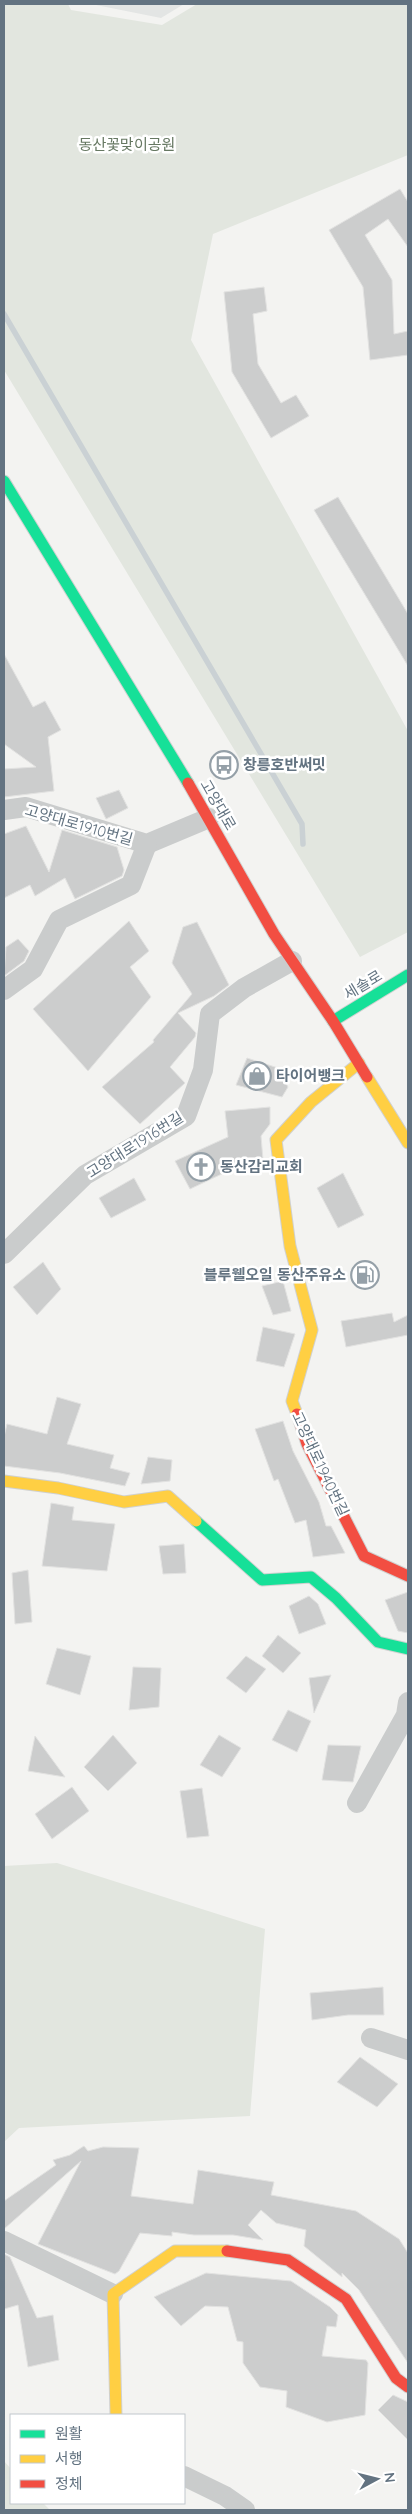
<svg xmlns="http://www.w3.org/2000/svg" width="412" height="2514" viewBox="0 0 412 2514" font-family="Quicksand,'Noto Sans KR',sans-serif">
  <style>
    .built { fill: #e3e5e4 }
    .green { fill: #e2e6df }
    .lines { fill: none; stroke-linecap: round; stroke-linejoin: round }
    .stream { stroke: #cad1d4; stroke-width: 5.5 }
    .building { fill: #cccdcd; stroke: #e2e2e1 }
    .fast-casing { stroke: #d0d1d0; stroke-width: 13 }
    .slow-casing { stroke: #d0d1d0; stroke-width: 13 }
    .jam-casing { stroke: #d0d1d0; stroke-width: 13 }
    .street { stroke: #cacccc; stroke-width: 20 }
    .fast { stroke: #16e098; stroke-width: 11 }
    .slow { stroke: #ffcf43; stroke-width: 11 }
    .jam { stroke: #f24e42; stroke-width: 11 }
    .labels { text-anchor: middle; stroke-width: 5; stroke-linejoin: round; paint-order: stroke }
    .park-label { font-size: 15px; fill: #667862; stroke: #fff }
    .poi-label { font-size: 15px; font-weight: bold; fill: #637381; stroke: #fff; text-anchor: start }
    .street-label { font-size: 15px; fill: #637381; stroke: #fff }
  </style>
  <rect width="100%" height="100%" fill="#f3f3f1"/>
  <path class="built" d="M91 4H184L161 18Z"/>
  <g class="green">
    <path d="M4 4H68L71 10 162 25 197 4H408V155L213 234 191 340 408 731V932L360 957 4 370Z"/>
    <path d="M57 1863 265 1929 250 2116 19 2128 4 2142V1866Z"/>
    <path d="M4 2461 11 2469V2503H43L50 2510H4Z"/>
  </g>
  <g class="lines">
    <path class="stream" d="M4 314 302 824 303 844"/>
  </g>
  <g class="building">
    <path d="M400 189 408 202V247L388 219 365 235 392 280 394 334 408 331V355L370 360 363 287 329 230Z"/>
    <path d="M264 287 267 311 253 314 258 364 281 403 296 395 309 416 271 438 232 372 224 292Z"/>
    <path d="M338 497 408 614V666L314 510Z"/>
    <path d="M4 654 33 707 45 701 61 730 48 737 54 791 4 797V769L36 767 4 744Z"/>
    <path d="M119 790 128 808 106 819 96 798Z"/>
    <path d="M26 826 49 872 62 830 117 847 124 870 122 876 75 899 65 878 35 896 30 885 4 898V834Z"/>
    <path d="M129 921 149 951 130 967 151 997 88 1071 33 1009Z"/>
    <path d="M197 922 229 985 214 996 178 1013 196 1033 195 1037 170 1067 185 1083 140 1124 102 1087 154 1042 153 1040 192 994 172 963 183 927Z"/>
    <path d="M18 939 29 951 24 961 4 976 6 947Z"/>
    <path d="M247 1058 278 1068 288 1087 282 1097 236 1085Z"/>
    <path d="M270 1107V1124L261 1136 263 1160 222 1164 226 1172 190 1189 175 1161 228 1137 225 1111Z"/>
    <path d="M343 1173 364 1215 338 1228 317 1188Z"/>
    <path d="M134 1178 146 1200 111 1218 99 1198Z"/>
    <path d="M43 1262 61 1289 37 1315 13 1287Z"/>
    <path d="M283 1281 291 1311 273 1315 262 1286Z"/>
    <path d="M392 1313 394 1322 408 1315V1335L346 1347 341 1321Z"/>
    <path d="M263 1327 295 1334 284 1367 256 1361Z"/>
    <path d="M57 1397 81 1404 67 1444 114 1455 110 1468 130 1473 125 1486 60 1473 4 1466V1437L7 1424 47 1434Z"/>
    <path d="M283 1421 293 1451 319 1502 326 1526H331L345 1553 313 1557 306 1520 295 1523 278 1479 274 1481 255 1429Z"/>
    <path d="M148 1457 172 1460 170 1481 141 1484Z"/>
    <path d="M51 1503 74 1507 72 1520 115 1524 107 1571 42 1566Z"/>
    <path d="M184 1544 186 1573 163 1574 159 1546Z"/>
    <path d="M28 1570 32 1622 15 1624 12 1573Z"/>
    <path d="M408 1592V1633L398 1631 385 1600Z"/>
    <path d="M309 1596 318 1604 326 1624 299 1634 289 1606Z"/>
    <path d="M278 1635 301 1653 283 1673 262 1656Z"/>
    <path d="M57 1648 91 1656 80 1695 46 1684Z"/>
    <path d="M246 1656 266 1669 246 1693 226 1678Z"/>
    <path d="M133 1667 161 1668 159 1707 129 1710Z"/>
    <path d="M331 1675 314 1713 309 1678Z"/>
    <path d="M288 1710 311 1721 297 1752 272 1740Z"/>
    <path d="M113 1735 137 1763 108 1791 84 1767Z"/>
    <path d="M219 1735 241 1748 222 1777 200 1765Z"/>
    <path d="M35 1736 65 1777 28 1771Z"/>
    <path d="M328 1745 361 1746 353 1782 322 1780Z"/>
    <path d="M72 1787 89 1811 52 1839 35 1814Z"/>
    <path d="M202 1788 209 1836 187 1838 180 1791Z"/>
    <path d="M383 1987 384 2015H348L312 2020 310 1993Z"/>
    <path d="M360 2057 398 2084 377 2107 337 2082Z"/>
    <path d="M84 2146 88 2151 103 2147 139 2148 131 2196 193 2204 198 2170 274 2182 271 2195 356 2211 399 2239 408 2253V2363L359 2290 342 2273V2277L304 2246 306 2230 276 2223 261 2210 248 2225 263 2240 233 2235H194L172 2232V2236L140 2233 119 2271 115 2274 38 2244 81 2161 4 2229V2201L56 2165 53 2160 70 2155Z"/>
    <path d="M4 2254 10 2257 37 2318 53 2315 59 2360 28 2367 18 2305 4 2309Z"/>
    <path d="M206 2273 291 2281 330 2307 338 2315 336 2327 327 2326 322 2356 366 2360 368 2363 365 2415 327 2422 286 2407 287 2391 260 2387 243 2363V2342L237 2341 228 2307 205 2306 181 2326 154 2297Z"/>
    <path d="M393 2395 408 2402V2440L378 2410Z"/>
  </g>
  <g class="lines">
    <defs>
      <g id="fast">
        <path d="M4 481 188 783"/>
        <path d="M333 1021 408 975"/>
        <path d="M196 1521 262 1580 311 1577 336 1598 378 1642 408 1649"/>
      </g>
      <g id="slow">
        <path d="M367 1077 408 1143"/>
        <path d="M297 1414 292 1401 312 1330 290 1246 276 1140 311 1102 359 1063"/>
        <path d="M4 1481 58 1488 124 1502 168 1496 196 1521"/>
        <path d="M116 2415 113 2294 175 2251H227"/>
      </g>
      <g id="jam">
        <path d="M188 783 274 934 333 1021 367 1077"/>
        <path d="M297 1414 307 1444 364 1556 408 1576"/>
        <path d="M227 2251 288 2260 346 2299 396 2378 408 2387"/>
      </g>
    </defs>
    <use href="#fast" class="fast-casing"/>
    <use href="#slow" class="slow-casing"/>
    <use href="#jam" class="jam-casing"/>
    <g class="street">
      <path d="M4 810 26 807 147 844 209 818"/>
      <path d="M4 990 33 969 59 920 131 885 147 844"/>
      <path d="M4 1254 85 1175 186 1116 203 1070 210 1014 244 988 292 961"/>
      <path d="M357 1803 406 1715 408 1702"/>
      <path d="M371 2038 408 2050"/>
      <path d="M4 2241 113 2294"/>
      <path d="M184 2476 225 2496 245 2510"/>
    </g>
    <use href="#fast" class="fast"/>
    <use href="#slow" class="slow"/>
    <use href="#jam" class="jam"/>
  </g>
  <defs>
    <symbol id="bus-ring" viewBox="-11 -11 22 22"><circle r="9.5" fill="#fff" stroke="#95a0a8" stroke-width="1.5"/><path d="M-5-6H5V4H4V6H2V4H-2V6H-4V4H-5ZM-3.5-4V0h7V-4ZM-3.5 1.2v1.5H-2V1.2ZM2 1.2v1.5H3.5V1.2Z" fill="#95a0a8"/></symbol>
    <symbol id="shop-ring" viewBox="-11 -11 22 22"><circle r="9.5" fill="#fff" stroke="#95a0a8" stroke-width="1.5"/><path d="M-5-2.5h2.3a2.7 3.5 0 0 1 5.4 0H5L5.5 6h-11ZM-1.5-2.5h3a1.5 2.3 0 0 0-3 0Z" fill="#95a0a8"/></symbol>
    <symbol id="church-ring" viewBox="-11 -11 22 22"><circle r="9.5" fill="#fff" stroke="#95a0a8" stroke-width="1.5"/><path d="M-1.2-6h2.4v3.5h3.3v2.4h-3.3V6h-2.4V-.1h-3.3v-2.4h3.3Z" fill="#95a0a8"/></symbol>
    <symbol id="fuel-ring" viewBox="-11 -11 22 22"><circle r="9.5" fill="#fff" stroke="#95a0a8" stroke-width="1.5"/><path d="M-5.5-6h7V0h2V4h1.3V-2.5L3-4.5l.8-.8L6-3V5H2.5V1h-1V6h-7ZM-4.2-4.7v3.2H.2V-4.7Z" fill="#95a0a8"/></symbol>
  </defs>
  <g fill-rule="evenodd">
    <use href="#bus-ring" x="208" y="749" width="32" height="32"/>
    <use href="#shop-ring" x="241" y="1060" width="32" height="32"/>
    <use href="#church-ring" x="185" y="1151" width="32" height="32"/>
    <use href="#fuel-ring" x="349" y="1259" width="32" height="32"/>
  </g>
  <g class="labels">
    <g class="park-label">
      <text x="127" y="150">동산꽃맞이공원</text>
    </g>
    <g class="poi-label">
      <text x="243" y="770">창릉호반써밋</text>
      <text x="276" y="1081">타이어뱅크</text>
      <text x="220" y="1172">동산감리교회</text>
      <text x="346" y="1280" text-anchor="end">블루웰오일 동산주유소</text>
    </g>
    <g class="street-label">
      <text transform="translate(218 805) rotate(60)" y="5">고양대로</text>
      <text transform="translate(79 825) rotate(16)" y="5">고양대로1910번길</text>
      <text transform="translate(363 985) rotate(-31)" y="5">세솔로</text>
      <text transform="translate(135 1145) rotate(-32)" y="5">고양대로1916번길</text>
      <text transform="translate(320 1464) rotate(65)" y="5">고양대로1940번길</text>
    </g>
  </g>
  <rect width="412" height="2514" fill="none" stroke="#637381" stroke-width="10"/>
  <rect x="10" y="2414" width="175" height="90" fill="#ffffff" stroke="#c1c7cd"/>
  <rect x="20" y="2430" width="25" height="8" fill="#16e098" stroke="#c1c7cd"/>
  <text x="55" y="2439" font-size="15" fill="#637381">원활</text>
  <rect x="20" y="2455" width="25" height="8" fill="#ffcf43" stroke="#c1c7cd"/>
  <text x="55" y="2464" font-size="15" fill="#637381">서행</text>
  <rect x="20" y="2480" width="25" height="8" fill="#f24e42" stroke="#c1c7cd"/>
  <text x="55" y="2489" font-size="15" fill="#637381">정체</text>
  <g transform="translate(377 2479) rotate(83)" stroke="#ffffff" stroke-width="4" paint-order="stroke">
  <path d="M0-4L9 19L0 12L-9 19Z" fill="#637381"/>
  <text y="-8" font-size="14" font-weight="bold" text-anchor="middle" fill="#637381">N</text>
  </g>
</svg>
